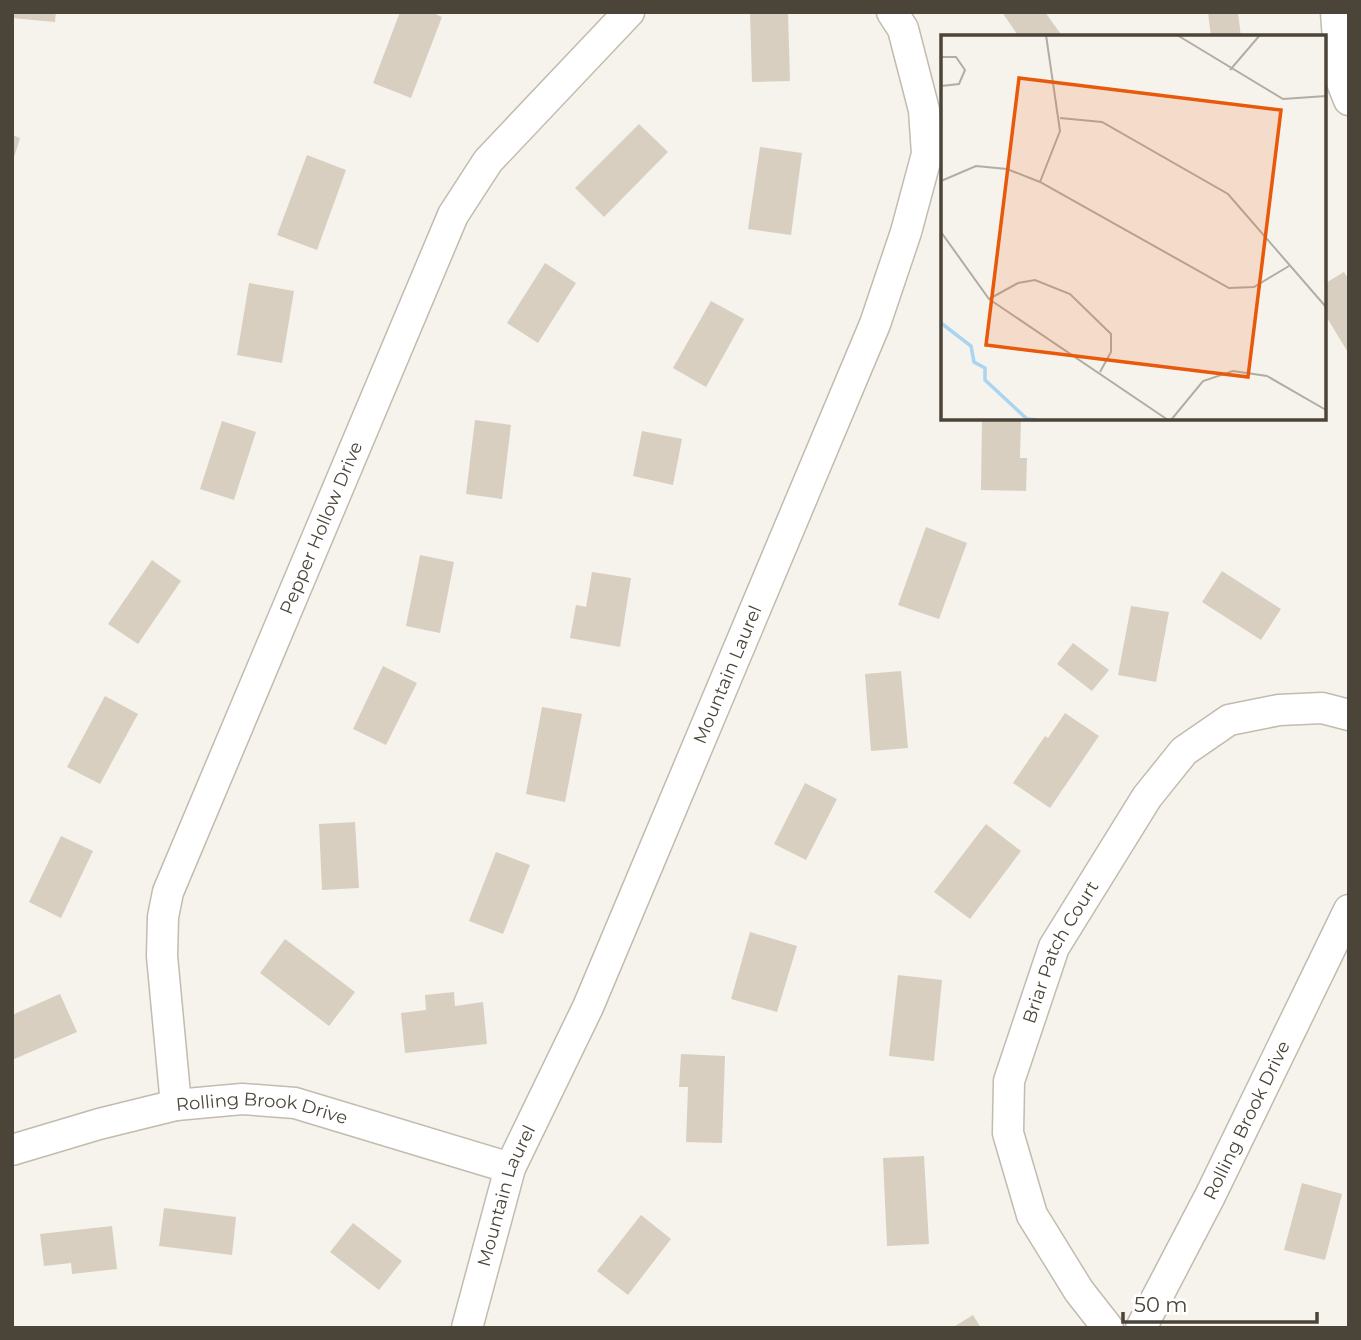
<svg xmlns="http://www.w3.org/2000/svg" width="1361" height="1340" viewBox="0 0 1361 1340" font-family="Montserrat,sans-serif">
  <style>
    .building { fill: #d8cfc1 }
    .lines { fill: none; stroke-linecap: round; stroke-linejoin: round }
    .minor-casing { stroke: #c2bbae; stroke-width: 33 }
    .minor { stroke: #fff; stroke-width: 30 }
    .labels { text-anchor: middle; stroke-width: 5; stroke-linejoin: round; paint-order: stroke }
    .street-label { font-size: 18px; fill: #4b4439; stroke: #fff }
    .inset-river { fill: none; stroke: #a9d4f2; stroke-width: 3.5 }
    .inset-road { fill: none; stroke: #b2ada4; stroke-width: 2 }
    .view { fill: #e8590c; fill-opacity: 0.15; stroke: #e8590c; stroke-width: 3.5 }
    .inset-edge { fill: none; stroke: #4b4439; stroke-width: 3.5 }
  </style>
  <rect width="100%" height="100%" fill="#f6f3ec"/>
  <g class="building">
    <path d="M12 12H56L55 22 12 18Z"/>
    <path d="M400 12H431L442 17 411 98 373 83Z"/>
    <path d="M750 12H788L790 81 752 82Z"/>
    <path d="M1002 12H1045L1063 37H1019Z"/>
    <path d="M1208 12H1238L1241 37H1211Z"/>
    <path d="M639 124 668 152 604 217 575 188Z"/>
    <path d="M12 135 20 138 13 161H12Z"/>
    <path d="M760 147 802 153 791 235 748 229Z"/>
    <path d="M307 155 346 170 317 250 277 235Z"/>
    <path d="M545 263 576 283 538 343 507 323Z"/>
    <path d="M1344 272 1349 280V354L1324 313V284Z"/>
    <path d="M249 283 294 291 282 363 237 355Z"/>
    <path d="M711 301 744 319 706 387 673 368Z"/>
    <path d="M982 418H1021L1020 458H1027L1026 491 981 490Z"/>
    <path d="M475 420 511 425 502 499 466 494Z"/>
    <path d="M222 421 256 432 234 500 200 489Z"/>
    <path d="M642 431 682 439 673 485 633 476Z"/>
    <path d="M926 527 967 543 939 619 898 605Z"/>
    <path d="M420 555 454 562 440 633 406 626Z"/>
    <path d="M152 560 181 581 138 644 108 624Z"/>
    <path d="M1222 571 1281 609 1261 640 1202 602Z"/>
    <path d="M592 572 631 578 620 647 570 638 576 605 586 607Z"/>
    <path d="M1131 606 1169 612 1156 682 1118 675Z"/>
    <path d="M1073 643 1109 670 1092 691 1057 664Z"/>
    <path d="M383 666 417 683 386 745 353 729Z"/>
    <path d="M901 671 908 748 871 751 865 674Z"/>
    <path d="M105 696 138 714 100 784 67 767Z"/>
    <path d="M542 707 582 714 565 802 526 794Z"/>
    <path d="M1065 713 1099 736 1050 808 1013 783 1045 736 1048 738Z"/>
    <path d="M805 783 837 799 806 860 774 844Z"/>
    <path d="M355 822 359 888 322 890 319 824Z"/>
    <path d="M986 824 1021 851 970 919 934 892Z"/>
    <path d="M61 836 93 851 61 918 29 902Z"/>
    <path d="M496 852 530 865 503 934 469 921Z"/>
    <path d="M750 932 797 946 777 1012 731 999Z"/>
    <path d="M285 939 355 992 329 1026 260 973Z"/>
    <path d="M898 975 942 980 934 1061 889 1056Z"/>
    <path d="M454 992 455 1006 483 1002 487 1044 405 1053 401 1013 426 1010 425 995Z"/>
    <path d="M60 994 77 1032 12 1060V1015Z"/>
    <path d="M681 1054 725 1056 722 1143 686 1142 688 1087H679Z"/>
    <path d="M924 1156 929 1244 887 1246 883 1158Z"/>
    <path d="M1302 1183 1342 1194 1325 1260 1284 1250Z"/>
    <path d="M164 1208 236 1217 232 1255 159 1246Z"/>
    <path d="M641 1215 671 1239 628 1295 597 1271Z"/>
    <path d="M353 1223 402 1261 379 1290 330 1252Z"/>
    <path d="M112 1226 117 1269 72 1274 71 1263 44 1266 40 1234Z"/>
    <path d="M973 1315 981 1328H952Z"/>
  </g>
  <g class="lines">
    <defs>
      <g id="minor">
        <path d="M1336 12 1341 80 1349 100"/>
        <path id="s1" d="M176 1105 162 956 163 917 168 892 453 215 488 161 629 12"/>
        <path id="s2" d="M12 1150 99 1124 176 1105 242 1099 295 1103 510 1168"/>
        <path id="s3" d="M467 1328 510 1168 588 1007 875 324 906 232 927 154 924 110 903 29 892 12"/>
        <path id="s4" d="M1108 1328 1079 1291 1032 1215 1008 1133 1009 1081 1054 947 1147 797 1184 751 1229 720 1279 710 1322 708 1349 715"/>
        <path id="s5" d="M1141 1328 1210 1196 1349 910"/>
      </g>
    </defs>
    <use href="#minor" class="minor-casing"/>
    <use href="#minor" class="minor"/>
  </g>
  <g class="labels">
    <g class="street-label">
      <text dy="6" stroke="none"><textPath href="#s1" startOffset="609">Pepper Hollow Drive</textPath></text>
      <text dy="6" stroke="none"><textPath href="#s3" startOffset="705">Mountain Laurel</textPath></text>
      <text dy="6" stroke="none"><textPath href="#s4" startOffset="413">Briar Patch Court</textPath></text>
      <text dy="6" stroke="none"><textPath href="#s2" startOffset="257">Rolling Brook Drive</textPath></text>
      <text dy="6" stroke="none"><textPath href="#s5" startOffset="233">Rolling Brook Drive</textPath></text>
      <text dy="6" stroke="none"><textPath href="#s3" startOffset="138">Mountain Laurel</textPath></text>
    </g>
  </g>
  <g transform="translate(941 35)">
    <rect width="385" height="385" fill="#f6f3ec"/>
    <path class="inset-river" d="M0 288 30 311 33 327 44 333V345L86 384 97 385"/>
    <path class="inset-road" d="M236 0 342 64 385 61M0 22H15L24 35 18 49 0 51M289 35 319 0M119 83 161 87 287 159 385 272M0 146 35 131 66 134 99 147 288 253 313 252 348 231M99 147 119 96 105 0M0 197 48 264 227 385M48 264 77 248 94 245 129 259 170 299V317L159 337M230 385 262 346 292 336 326 341 385 375"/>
    <path class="view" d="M78 43 340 75 307 342 45 310Z"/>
    <rect width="385" height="385" class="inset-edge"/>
  </g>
  <rect width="1361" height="1340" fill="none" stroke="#4b4439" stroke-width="28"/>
  <path d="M1123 1312v10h194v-10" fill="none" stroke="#4b4439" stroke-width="3.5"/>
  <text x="1134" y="1312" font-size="21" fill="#4b4439" stroke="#ffffff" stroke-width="5" paint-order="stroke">50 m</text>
</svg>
